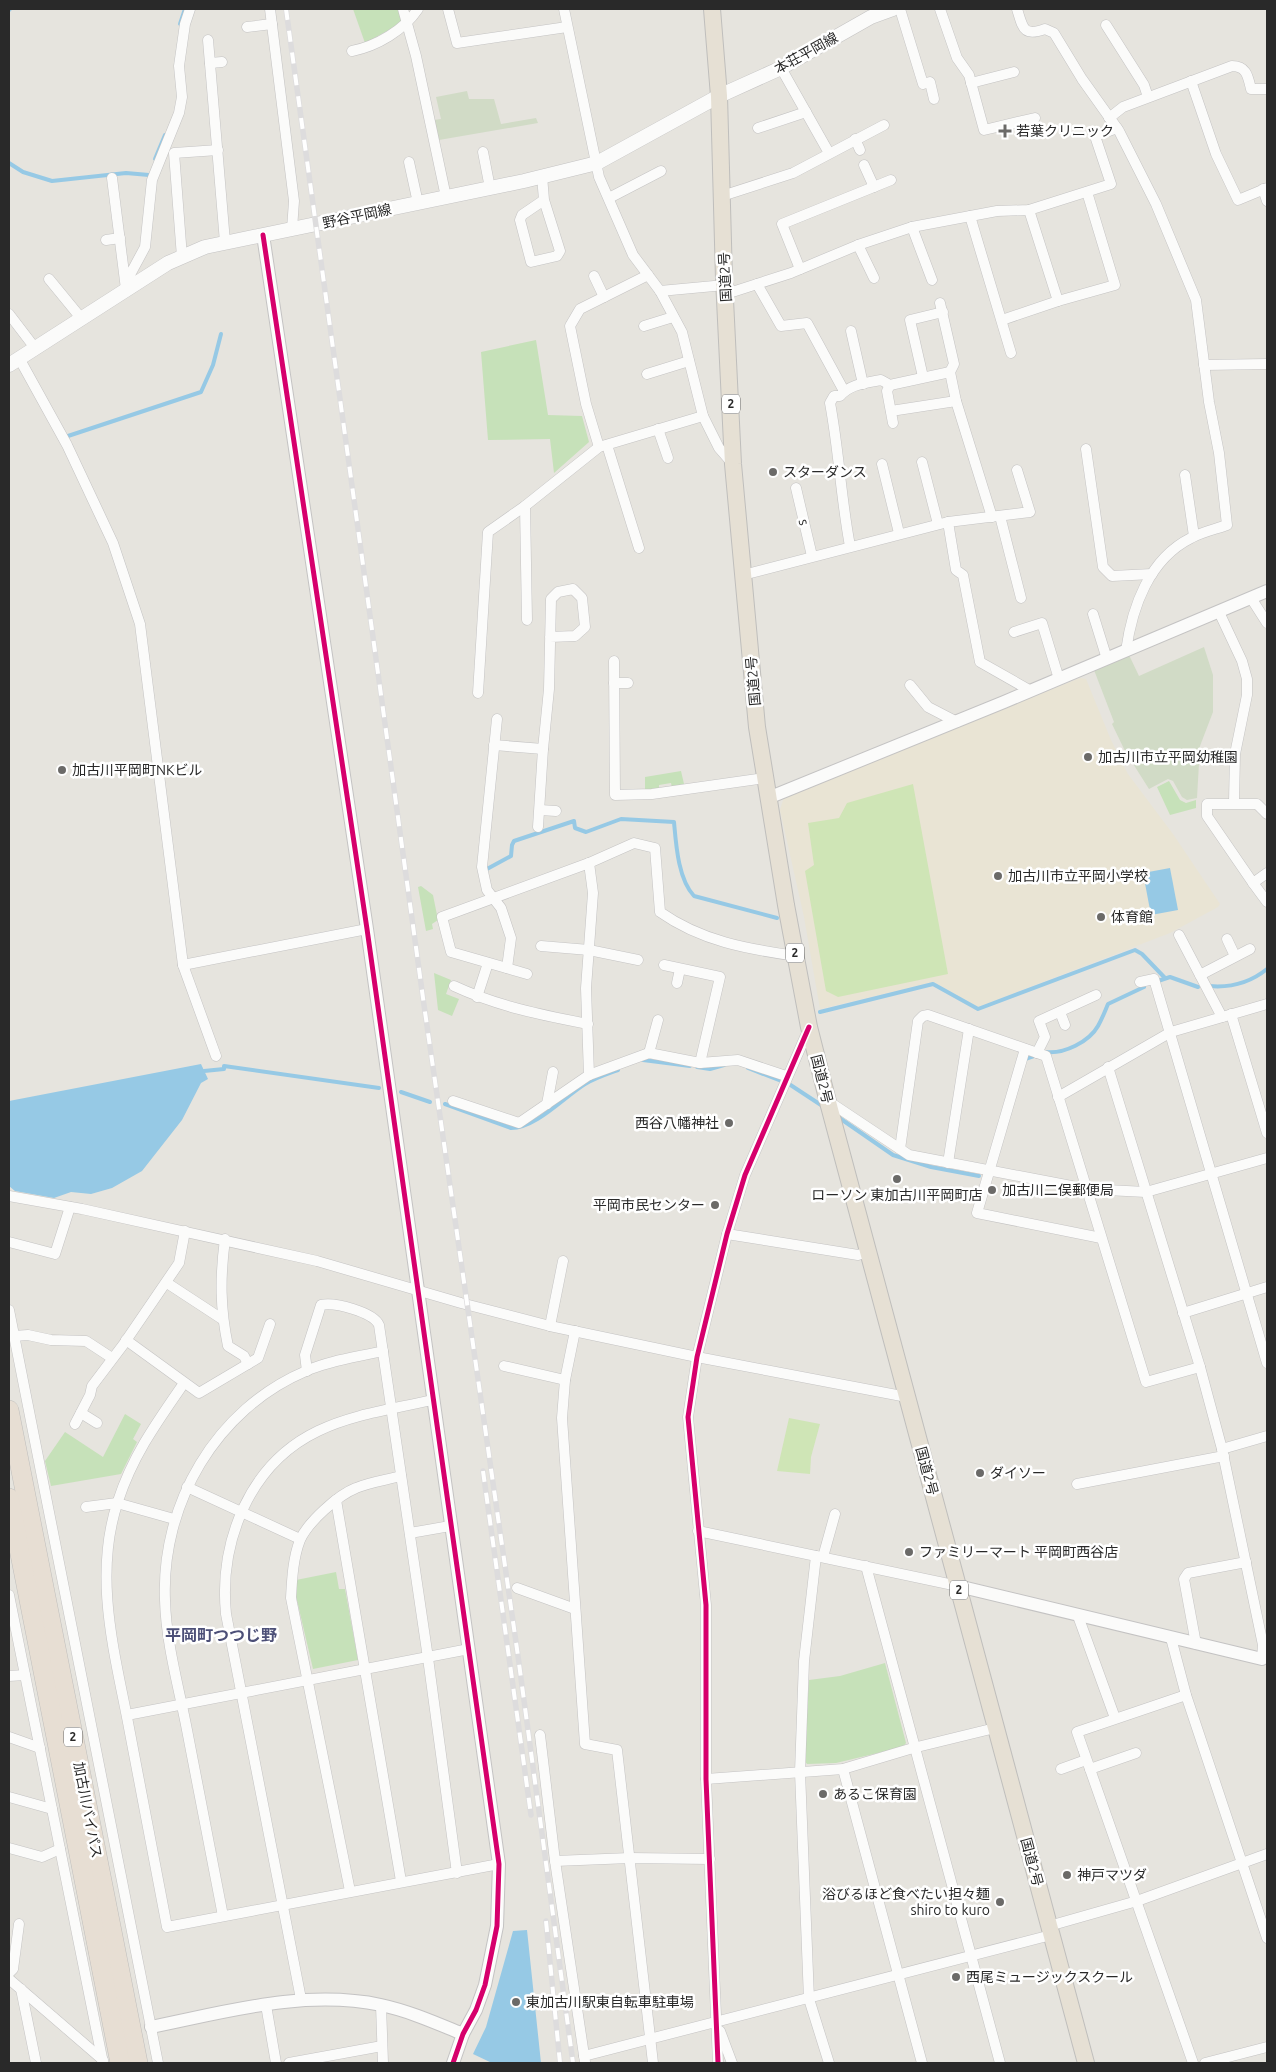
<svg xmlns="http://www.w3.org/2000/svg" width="1276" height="2072" viewBox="0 0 1276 2072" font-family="Ubuntu,'Noto Sans JP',sans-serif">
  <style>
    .education { fill: #e9e4d4 }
    .green { fill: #c6e1b9 }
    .cemetery { fill: #d1dbc6 }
    .pitch { fill: #cfe5b6 }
    .water { fill: #96c9e5 }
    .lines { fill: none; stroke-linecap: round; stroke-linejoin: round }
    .stream { stroke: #96c9e5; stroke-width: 4 }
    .minor-casing { stroke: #c4c3c3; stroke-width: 11 }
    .tertiary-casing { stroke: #c4c3c3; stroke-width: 14 }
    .secondary-casing { stroke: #c4c3c3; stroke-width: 15 }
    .trunk-casing { stroke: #bfbebc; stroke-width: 18 }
    .motorway-casing { stroke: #bfbebc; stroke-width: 20 }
    .minor { stroke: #fbfbfa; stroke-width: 10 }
    .tertiary { stroke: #fbfbfa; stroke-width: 12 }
    .secondary { stroke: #fbfbfa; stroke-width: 14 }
    .trunk { stroke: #e6e0d4; stroke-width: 16 }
    .motorway { stroke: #e7ded3; stroke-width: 19 }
    .rail-casing { stroke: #dddcdd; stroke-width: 5.5 }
    .rail { stroke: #fff; stroke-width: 4; stroke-dasharray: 11; stroke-linecap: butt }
    .cycleway-casing { stroke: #fff; stroke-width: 8 }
    .cycleway { stroke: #d6006c; stroke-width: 5 }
    .poi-dot { fill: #6b6a68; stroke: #fff; stroke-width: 2 }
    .labels { text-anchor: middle; stroke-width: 5; stroke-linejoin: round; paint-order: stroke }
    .shield { fill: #fff; stroke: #696969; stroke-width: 1 }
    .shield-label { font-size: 12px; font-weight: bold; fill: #292929 }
    .street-label { font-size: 14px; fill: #292929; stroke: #fff }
    .poi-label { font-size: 14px; fill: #292929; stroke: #fff; text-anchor: start }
    .quarter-label { font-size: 16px; font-weight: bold; fill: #4c4f77; stroke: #fff }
  </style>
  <rect width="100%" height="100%" fill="#e6e4de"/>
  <path class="education" d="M1080 678 1086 679 1111 740 1128 774 1173 834 1220 904 1218 907 1170 933 978 1007 934 982 820 1009 804 917 780 810 784 797Z"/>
  <g class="green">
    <path d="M353 9H398L402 19 400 24 365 43Z"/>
    <path d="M536 340 548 415 582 416 589 442 554 473 550 439 488 440 481 352Z"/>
    <path d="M681 771 684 784 672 788 671 783 659 785V789L645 790V777Z"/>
    <path d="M1169 781 1180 800 1186 803 1196 800V808L1170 815 1157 787Z"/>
    <path d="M421 886 433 895 438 920 432 924 433 929 426 931 418 887Z"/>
    <path d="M434 973 451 980 446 994 459 999 452 1016 438 1010Z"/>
    <path d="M125 1414 141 1424 133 1439 137 1442 121 1474 51 1486 45 1461 65 1432 103 1457Z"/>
    <path d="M336 1572 339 1589H345L358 1660 313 1669 296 1596V1580Z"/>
    <path d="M885 1663 906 1743 903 1747 836 1763 807 1764 804 1760 809 1680 840 1676Z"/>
  </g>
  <g class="cemetery">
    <path d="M467 91 469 99H494L501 124 536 118 538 123 439 140 434 120 441 119 436 97Z"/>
    <path d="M1204 647 1213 675V712L1200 746 1197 798 1187 800 1182 797 1173 781 1168 779 1149 789 1125 751 1112 724 1114 722 1094 670 1129 655 1139 676Z"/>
  </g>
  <g class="pitch">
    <path d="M913 784 948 974 838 997 826 991 805 871 814 865 808 823 839 818 847 803Z"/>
    <path d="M789 1418 820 1424 811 1457 810 1474 777 1471Z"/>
  </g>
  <g class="water">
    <path d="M1170 868 1178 910 1151 915 1143 873Z"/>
    <path d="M201 1064 208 1079 201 1083 182 1120 142 1171 112 1188 91 1194 71 1192 54 1198 15 1191 9 1186V1101Z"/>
    <path d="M527 1930 541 2063H492L473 2054 486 2027 513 1931Z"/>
  </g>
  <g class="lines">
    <g class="stream">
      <path d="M9 10 10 9"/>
      <path d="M180 24 185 9"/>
      <path d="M155 159 165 135"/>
      <path d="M9 163 23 172 52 181 126 173 149 175"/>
      <path d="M68 436 201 392 213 365 221 334"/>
      <path d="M487 869 511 856 512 845 514 841 574 821 575 828 586 832 621 819 674 822C676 844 678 879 694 896L777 918"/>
      <path d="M1158 981 1170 977 1198 987"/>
      <path d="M1209 986C1231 988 1251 982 1267 969"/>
      <path d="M820 1012 933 984 978 1009 1135 950 1142 954 1165 978"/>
      <path d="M1046 1052C1064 1054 1089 1042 1098 1026 1102 1019 1105 1011 1108 1004L1144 987"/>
      <path d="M643 1060 690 1066"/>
      <path d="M1024 1061 1025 1059 1037 1055"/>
      <path d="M697 1067 710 1069 724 1065"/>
      <path d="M748 1068 789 1084 824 1107"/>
      <path d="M204 1071 224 1069V1066L379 1088"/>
      <path d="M401 1092 430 1102"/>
      <path d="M445 1104 511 1128C536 1128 564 1097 585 1084 595 1078 607 1074 618 1070"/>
      <path d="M838 1117 893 1155 931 1167 979 1176"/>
    </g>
    <defs>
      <g id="minor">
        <path d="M270 9 294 201 292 229"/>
        <path d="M403 9 416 56 446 197"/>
        <path d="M448 9 457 43 567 27"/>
        <path d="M564 9 599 177 633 255 660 291 682 332 703 416 719 448 732 463"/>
        <path d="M900 9 923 84 930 82 934 99"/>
        <path d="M940 9 957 58 969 75 984 130 1035 118"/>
        <path d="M1017 9C1023 28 1023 37 1045 29L1054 33 1082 79 1119 131 1156 204 1196 300 1209 402 1219 453 1227 525C1216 529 1202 532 1191 538 1149 559 1132 607 1126 651"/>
        <path d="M1106 25 1144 85 1148 97"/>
        <path d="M247 27 272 24"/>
        <path d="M208 40 225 242"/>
        <path d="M352 51C377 46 404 30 418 9"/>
        <path d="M210 63 222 62"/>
        <path d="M781 68 829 153"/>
        <path d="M1191 81 1216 154 1238 200 1267 188"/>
        <path d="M971 83 1014 72"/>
        <path d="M1109 118 1123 107 1232 66C1247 66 1248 77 1251 89H1267"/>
        <path d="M758 128 806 112"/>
        <path d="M855 139 860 150"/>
        <path d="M483 152 490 188"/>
        <path d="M409 162 418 203"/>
        <path d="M864 165 874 187"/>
        <path d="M542 176 544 200 560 251 557 256 531 262 520 220 522 215 544 200"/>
        <path d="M112 178 126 289 131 273 145 247 152 180 179 113 182 97 179 66 185 24 190 9"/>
        <path d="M1263 189 1267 201"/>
        <path d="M722 196 793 173 884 125"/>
        <path d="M609 198 661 171"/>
        <path d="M1029 210 1058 301"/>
        <path d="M970 216 1011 353"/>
        <path d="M912 227 932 280"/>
        <path d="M106 240 120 238"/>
        <path d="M858 245 874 278"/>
        <path d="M182 257 174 153 218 150"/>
        <path d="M800 269 782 224 891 180"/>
        <path d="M594 276 604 297"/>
        <path d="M49 279 81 318"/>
        <path d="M757 284 781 326 807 323 844 391"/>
        <path d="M660 291 725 285"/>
        <path d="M726 294 791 273 858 245 912 227 997 211 1029 210 1111 184 1095 136 1117 128"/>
        <path d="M940 303 954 364 950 372 956 401 992 517"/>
        <path d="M9 314 35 348"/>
        <path d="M1002 320 1058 301 1115 285 1087 192"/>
        <path d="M644 326 673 317"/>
        <path d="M851 331 863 384"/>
        <path d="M19 358 67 445 113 543 140 624 183 965 216 1056"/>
        <path d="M1204 365 1267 364"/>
        <path d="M647 374 689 361"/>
        <path d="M923 377 910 320 943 312"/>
        <path d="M890 385 887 391 893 423"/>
        <path d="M891 411 956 401"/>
        <path d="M658 429 668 458"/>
        <path d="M607 445 639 548"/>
        <path d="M599 447 586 404 570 326 580 309 648 275"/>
        <path d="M1086 449 1103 567 1112 576 1152 574"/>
        <path d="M922 462 938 524"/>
        <path d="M882 464 899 533"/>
        <path d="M1185 475 1194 536"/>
        <path d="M796 488 812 556"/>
        <path d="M525 506 527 620"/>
        <path d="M1000 516 1021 598"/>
        <path d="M948 522 956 570 963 575 980 662 1031 691"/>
        <path d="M850 546C841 499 839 451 830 403L834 396H840C850 384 866 383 881 380L890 385 950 372"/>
        <path d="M743 575 948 522 1030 512 1017 470"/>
        <path d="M1251 598 1267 623"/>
        <path d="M1219 612 1242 661 1247 679V695L1235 754 1234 803"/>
        <path d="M1093 614 1107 659"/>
        <path d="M1014 632 1042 623 1059 679"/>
        <path d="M614 661 615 795 652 794 765 778"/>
        <path d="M614 683H628"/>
        <path d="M910 685 928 707 957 722"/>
        <path d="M478 693 488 532 525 506 599 447 703 416"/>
        <path d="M497 719 482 867 487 890 501 908 511 938 507 968"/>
        <path d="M494 745 543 749"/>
        <path d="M540 810 556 811"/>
        <path d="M1267 814 1257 804H1207V816L1253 883 1267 873"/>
        <path d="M538 827 543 749 549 689 551 599 558 592 573 589 582 598 585 627 575 636 550 637"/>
        <path d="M1253 883 1267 902"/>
        <path d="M1179 935 1222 1017"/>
        <path d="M1227 939 1235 956"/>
        <path d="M541 946 589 950 638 960"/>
        <path d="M183 965 367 929"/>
        <path d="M664 965 720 977 700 1063"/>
        <path d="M527 974 451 952 442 917 589 863 634 843 655 848 660 912C701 941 747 949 796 956"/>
        <path d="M1200 975 1250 949"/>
        <path d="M1140 982 1154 979 1267 1363"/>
        <path d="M677 983 680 969"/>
        <path d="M454 986C497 1006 541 1015 588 1024"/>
        <path d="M477 997 488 963"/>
        <path d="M1060 1012 1065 1025"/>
        <path d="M1231 1014 1267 1133"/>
        <path d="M1025 1049 977 1213 1101 1238"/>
        <path d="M649 1053 658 1020"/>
        <path d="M1037 1053 1045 1037 1039 1021 1096 995"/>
        <path d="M1108 1067 1200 1367 1222 1449 1263 1645 1262 1659"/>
        <path d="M589 1075 586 988 593 893 589 863"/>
        <path d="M1058 1097 1171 1032 1267 1004"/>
        <path d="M453 1101 519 1123 589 1075 649 1053 700 1063 738 1060 786 1076"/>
        <path d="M828 1101 909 1155 1087 1189 1146 1192 1267 1158"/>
        <path d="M547 1104 553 1072"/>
        <path d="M900 1149 918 1021 923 1016 928 1015 1046 1056 1146 1382 1200 1367"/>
        <path d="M948 1163 969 1029"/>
        <path d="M9 1196 82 1209 317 1261 461 1303 550 1326 697 1357 907 1397"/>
        <path d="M727 1234 858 1255 868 1252"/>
        <path d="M225 1239C220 1277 220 1308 228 1346L244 1356 248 1364"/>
        <path d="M9 1242 55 1254 70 1207"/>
        <path d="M167 1283 222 1319"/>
        <path d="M9 1310 158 2063"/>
        <path d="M1183 1313 1267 1287"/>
        <path d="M550 1326 563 1261"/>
        <path d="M575 1331 565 1380 562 1418 585 1744 617 1750 653 2063"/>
        <path d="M14 1336 28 1335 51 1340 86 1341 112 1358"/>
        <path d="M126 1340 199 1393 258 1358 270 1324"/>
        <path d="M504 1366 565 1380"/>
        <path d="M307 1371 305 1355 321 1305C335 1302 373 1312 379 1325L428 1658 457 1873"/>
        <path d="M184 1383C157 1422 133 1455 118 1501 92 1578 116 1657 130 1733 142 1798 155 1862 167 1927L499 1864"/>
        <path d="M81 1413 97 1423"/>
        <path d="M75 1424 90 1395 92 1386 123 1345 179 1263 185 1231"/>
        <path d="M1222 1449 1267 1436"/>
        <path d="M1077 1484 1224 1456"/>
        <path d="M187 1487 300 1539"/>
        <path d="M336 1500 401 1881"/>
        <path d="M86 1507 117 1503 174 1519"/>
        <path d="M698 1531 958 1586"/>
        <path d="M410 1533 450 1526"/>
        <path d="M816 1556 804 1661 800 1772 809 1999 829 2063"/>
        <path d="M823 1557 835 1514"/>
        <path d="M866 1566 1000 2063"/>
        <path d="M517 1588 575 1609"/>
        <path d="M9 1595 103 2063"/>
        <path d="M1078 1616 1115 1718"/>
        <path d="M1171 1638 1186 1695 1267 1938"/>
        <path d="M1196 1644 1184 1579 1188 1573 1246 1562"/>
        <path d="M9 1676 25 1675"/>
        <path d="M1186 1695 1077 1732 1193 2063"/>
        <path d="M127 1715 469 1649"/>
        <path d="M540 1735 555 1861 585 2062"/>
        <path d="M9 1737 40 1748"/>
        <path d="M843 1769 922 2063"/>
        <path d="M1061 1769 1086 1760"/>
        <path d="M1090 1769 1136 1753"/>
        <path d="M706 1779 843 1769 913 1748 995 1728"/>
        <path d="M9 1797 52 1809"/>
        <path d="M9 1848 42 1857 60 1849"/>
        <path d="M555 1861 630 1858 710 1859"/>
        <path d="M350 1891 291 1598C292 1579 293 1558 300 1540 308 1522 338 1495 356 1488 370 1482 386 1480 401 1476"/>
        <path d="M223 1916C211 1854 199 1792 187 1730 179 1688 166 1643 165 1600 161 1504 216 1409 306 1371 331 1360 358 1357 383 1351"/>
        <path d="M1049 1926 1137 1901 1267 1854"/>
        <path d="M9 1973 13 1969 19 1924"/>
        <path d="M9 1979 103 2060"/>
        <path d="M21 1989 36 2063"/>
        <path d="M301 1999 226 1614C219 1542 249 1464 318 1431 353 1414 394 1409 432 1400"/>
        <path d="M266 2005 276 2063"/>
        <path d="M381 2005 383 2063"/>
        <path d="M720 2031 732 2063"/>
        <path d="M584 2056 1051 1935"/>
        <path d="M289 2063 382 2046"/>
        <path d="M718 2063 706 1779V1605L688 1417 697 1357 727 1234 745 1175 809 1028"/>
        <path d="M1205 2063 1267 2047"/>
      </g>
      <g id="tertiary">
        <path d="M263 235 367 929 499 1864 497 1926 485 1985 476 2010 463 2034 453 2063"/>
        <path d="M768 798 1004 702 1267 591"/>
        <path d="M958 1586 1262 1659"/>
        <path d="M151 2027C226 2012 304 1989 381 2005 409 2011 436 2023 463 2034"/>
      </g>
      <path id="secondary" d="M9 365 168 263 205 247 524 181 597 163 719 96 781 68 871 17 893 9"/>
      <path id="trunk" d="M712 9 719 96 724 279 733 464 757 727 786 905 809 1027 829 1106 1086 2063"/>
      <g id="motorway">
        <path d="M9 1410 138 2063"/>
        <path d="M9 1498 120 2063"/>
      </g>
    </defs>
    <use href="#minor" class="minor-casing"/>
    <use href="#tertiary" class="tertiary-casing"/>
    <use href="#secondary" class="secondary-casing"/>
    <use href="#trunk" class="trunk-casing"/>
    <use href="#motorway" class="motorway-casing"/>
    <use href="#minor" class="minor"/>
    <use href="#tertiary" class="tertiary"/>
    <use href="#secondary" class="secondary"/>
    <use href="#trunk" class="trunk"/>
    <use href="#motorway" class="motorway"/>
    <defs>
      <g id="rail">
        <path d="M286 9 423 998 518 1656 573 2063"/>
        <path d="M483 1471 531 1815"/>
        <path d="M546 1921 560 2063"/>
      </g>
    </defs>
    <use href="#rail" class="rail-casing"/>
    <use href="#rail" class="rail"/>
    <defs>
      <g id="cycleway">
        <path d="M263 235 367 929 499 1864 497 1926 485 1985 476 2010 463 2034 453 2063"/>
        <path d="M718 2063 706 1779V1605L688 1417 697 1357 727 1234 745 1175 809 1027"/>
      </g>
    </defs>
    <use href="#cycleway" class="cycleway-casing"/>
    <use href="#cycleway" class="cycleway"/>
  </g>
  <g class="poi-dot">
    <path d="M1002.5 123.5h5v5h5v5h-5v5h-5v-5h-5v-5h5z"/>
    <circle cx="773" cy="472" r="5"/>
    <circle cx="1088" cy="757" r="5"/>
    <circle cx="62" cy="770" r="5"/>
    <circle cx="998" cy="876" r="5"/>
    <circle cx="1101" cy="917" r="5"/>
    <circle cx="729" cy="1123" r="5"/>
    <circle cx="897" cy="1179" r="5"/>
    <circle cx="992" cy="1190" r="5"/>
    <circle cx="715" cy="1205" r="5"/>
    <circle cx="980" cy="1473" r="5"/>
    <circle cx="909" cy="1552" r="5"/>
    <circle cx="823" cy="1794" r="5"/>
    <circle cx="1067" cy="1875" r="5"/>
    <circle cx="1000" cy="1902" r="5"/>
    <circle cx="956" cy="1977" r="5"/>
    <circle cx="516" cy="2002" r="5"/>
  </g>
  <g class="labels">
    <g class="shield">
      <rect x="722" y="394.5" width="18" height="19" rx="4"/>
      <rect x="786" y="943.5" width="18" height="19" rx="4"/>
      <rect x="950" y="1580.5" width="18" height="19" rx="4"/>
      <rect x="64" y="1727.5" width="18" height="19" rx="4"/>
    </g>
    <g class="shield-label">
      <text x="731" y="408">2</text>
      <text x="795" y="957">2</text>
      <text x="959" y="1594">2</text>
      <text x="73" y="1741">2</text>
    </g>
    <g class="street-label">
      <text transform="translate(806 53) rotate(-29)" y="5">本荘平岡線</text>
      <text transform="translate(357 216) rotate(-12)" y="5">野谷平岡線</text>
      <text transform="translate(725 277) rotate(-93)" y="5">国道2号</text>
      <text transform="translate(804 522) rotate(77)" y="5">s</text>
      <text transform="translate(753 681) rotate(-95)" y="5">国道2号</text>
      <text transform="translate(822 1079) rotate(76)" y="5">国道2号</text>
      <text transform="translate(927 1471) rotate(75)" y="5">国道2号</text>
      <text transform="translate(88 1810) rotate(79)" y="5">加古川バイパス</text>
      <text transform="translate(1032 1862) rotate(75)" y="5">国道2号</text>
    </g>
    <g class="poi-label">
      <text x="1016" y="136">若葉クリニック</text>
      <text x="783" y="477">スターダンス</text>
      <text x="1098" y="762">加古川市立平岡幼稚園</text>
      <text x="72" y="775">加古川平岡町NKビル</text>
      <text x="1008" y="881">加古川市立平岡小学校</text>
      <text x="1111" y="922">体育館</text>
      <text x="719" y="1128" text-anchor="end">西谷八幡神社</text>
      <text x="1002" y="1195">加古川二俣郵便局</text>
      <text x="897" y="1200" text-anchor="middle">ローソン 東加古川平岡町店</text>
      <text x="705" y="1210" text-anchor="end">平岡市民センター</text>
      <text x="990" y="1478">ダイソー</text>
      <text x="919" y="1557">ファミリーマート 平岡町西谷店</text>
      <text x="833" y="1799">あるこ保育園</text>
      <text x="1077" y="1880">神戸マツダ</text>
      <text x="990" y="1899" text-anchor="end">浴びるほど食べたい担々麺<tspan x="990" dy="16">shiro to kuro</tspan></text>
      <text x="966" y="1982">西尾ミュージックスクール</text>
      <text x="526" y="2007">東加古川駅東自転車駐車場</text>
    </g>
    <g class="quarter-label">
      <text x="221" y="1641">平岡町つつじ野</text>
    </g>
  </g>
  <rect width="1276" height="2072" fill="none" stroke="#292929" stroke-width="20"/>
</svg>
